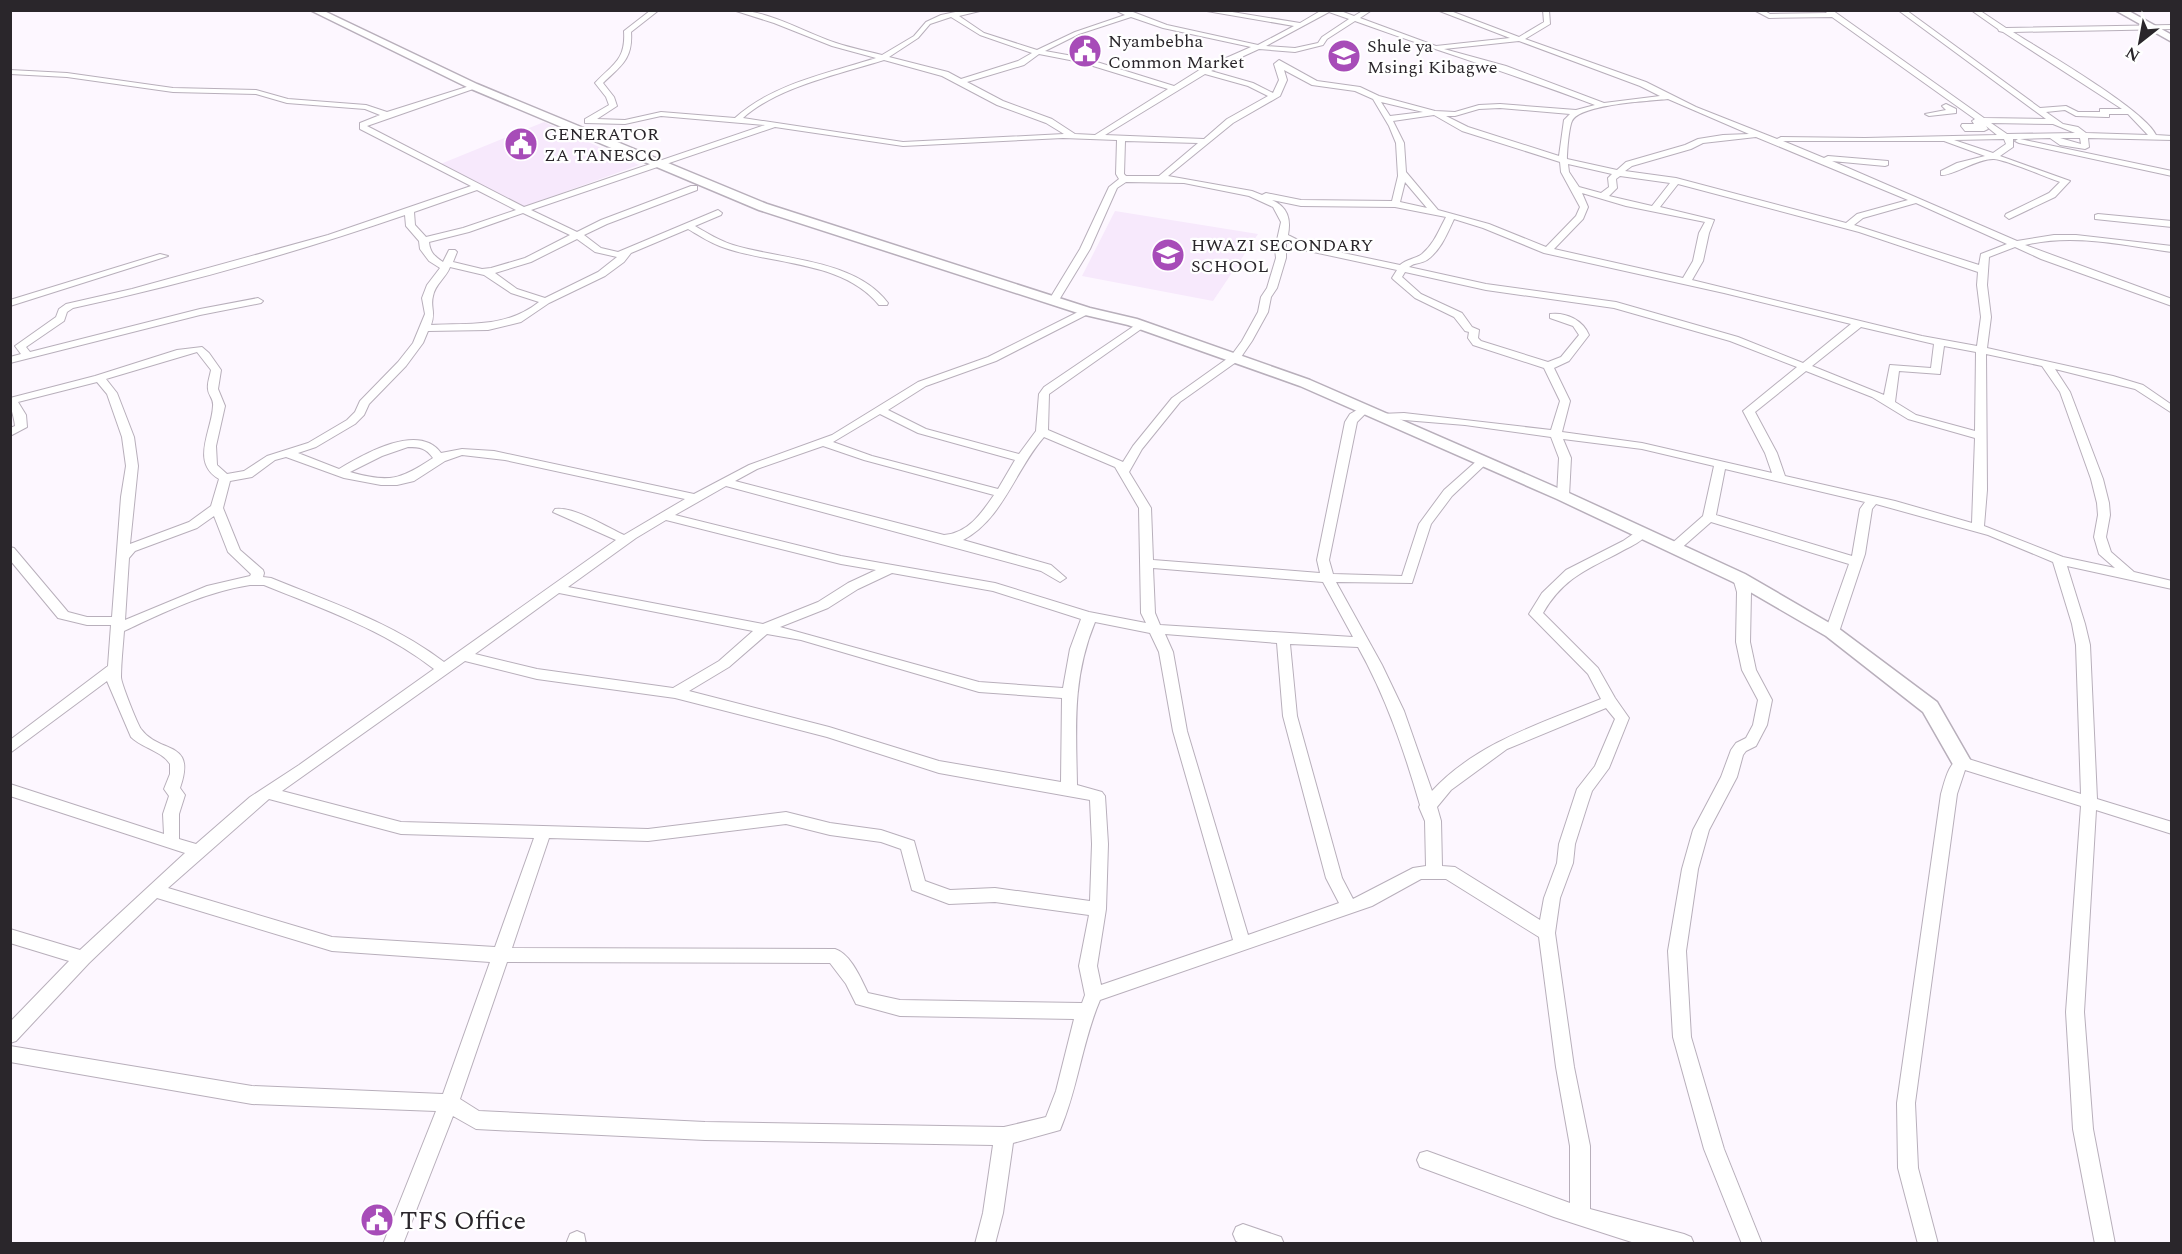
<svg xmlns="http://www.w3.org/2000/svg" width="2182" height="1254" viewBox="0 0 2182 1254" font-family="Spectral,serif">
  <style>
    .built { fill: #f7e9fc }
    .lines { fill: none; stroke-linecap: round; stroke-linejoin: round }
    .street-casing { stroke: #b8afbb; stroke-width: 2 }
    .secondary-casing { stroke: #b8afbb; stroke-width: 3 }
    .street { fill: #fff; fill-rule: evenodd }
    .secondary { fill: #fff; fill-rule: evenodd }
    .labels { text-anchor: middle; stroke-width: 4.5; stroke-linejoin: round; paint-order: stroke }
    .far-poi-label { font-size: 18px; fill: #2a262b; stroke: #fff; text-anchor: start }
    .near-poi-label { font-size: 26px; fill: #2a262b; stroke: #fff; text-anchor: start }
  </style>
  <rect width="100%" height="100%" fill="#fdf7ff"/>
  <g class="built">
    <path d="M544 122 639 165 523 207 438 165Z"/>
    <path d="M1115 211 1258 234 1213 301 1082 276Z"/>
  </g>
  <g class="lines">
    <defs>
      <g id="street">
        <path d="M651 10H659L631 32C633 59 621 66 603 83L614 97 617 106 597 119 625 120 661 112 735 118C772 84 829 73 876 58L832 46 774 23 733 10C769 10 803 32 836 43 851 48 867 51 882 55L914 36 926 22 941 15 965 10H984L959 16 984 33 1037 50 1075 32 1125 15 1115 10 1133 12 1167 25 1258 45 1294 26 1201 10H1220L1300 23 1322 10H1338L1354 16 1364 10H1372L1360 18 1436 46 1510 38 1437 10H1448L1519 37 1544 22 1543 10H1549L1550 24 1525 39 1646 82 1696 107 1777 139 1781 137 1865 138 1997 135 1986 126 1988 129 1984 131H1965L1961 126 1962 124H1974L1972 121 1975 119 1832 17 1769 18 1754 10H1763L1770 14 1827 13 1824 10H1832L1984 118 2046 119 1898 10H1906L2040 108 2066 106 2078 112H2100V109H2122L2003 32 1999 31 1998 29 1971 10H1979L2006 28 2172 25V29L2013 32C2041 50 2145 110 2156 135L2172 136V140L2088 138 2089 147 2085 149 2060 145 2050 138 2020 139 2172 171V176L2019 143 2015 141 2018 139H2013V147L2000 156 2070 181 2055 197 2009 219 2005 216 2006 214 2049 193 2060 182C2045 177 2007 160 1994 159 1978 158 1953 176 1941 175V171L1957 163 1985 156 1944 141H1783L1824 158 1828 156 1888 161V165L1885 166 1832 161 2017 241 2054 235H2076L2172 246V252C2124 245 2072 233 2025 245L2172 299V306L2041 259 2015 247 1989 257 1987 285 1991 317 1987 348 2113 376 2143 385 2172 405V413L2135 389 2055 369 2070 392 2103 479 2109 503 2110 515 2106 537 2111 552 2134 572 2172 581V589L2067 566 2085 624 2090 645 2097 799 2172 822V834L2096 810 2084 1012 2093 1129 2115 1244H2095L2073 1129 2066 1012 2081 806 1965 770 1957 794 1915 1103 1918 1168 1938 1244H1918L1898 1168 1897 1103 1941 794C1945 781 1948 762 1962 757L2081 794 2076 645 2072 624 2053 562 1988 535 1876 504 1872 509 1865 554 1839 632 1832 637 1827 635 1825 632 1849 564 1711 522 1678 551H1670L1668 548 1670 545 1703 516 1714 466 1642 449 1563 439 1571 458 1569 496 1563 500 1557 496 1559 458 1551 437 1465 425 1380 418V414L1404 413 1551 430 1560 401 1544 368 1473 345 1468 338 1469 332 1465 331 1454 317 1415 298 1394 280 1392 278 1397 270 1304 250 1286 241V258L1277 288 1271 297 1268 312 1252 341 1239 360 1180 402 1142 449 1129 472 1151 508 1153 560 1320 573 1317 560 1345 422 1350 414 1364 406 1370 409 1357 422 1329 560 1333 574 1402 576 1419 524 1444 490 1480 458H1488L1490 460 1488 462 1452 496 1431 524 1412 583 1336 582 1382 665 1404 711 1432 791C1476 743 1542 723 1601 699L1588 674 1529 614 1542 593 1566 570 1623 541 1639 530H1647L1649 533C1642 541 1632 546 1622 551 1587 570 1564 577 1543 613L1598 668 1615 698 1629 718 1609 768 1592 791 1588 803 1575 844 1573 863 1560 898 1555 933 1574 1067 1590 1146V1209L1684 1234 1691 1237 1694 1244H1638L1619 1238 1554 1217 1420 1167 1417 1160 1420 1153 1427 1151 1570 1203V1146L1556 1067 1539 937 1446 879H1421L1372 906 1100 1000C1082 1042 1078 1088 1060 1130L1013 1143 1003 1213 995 1244H975L983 1213 993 1145 705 1140 476 1129 453 1116 403 1244H383L436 1111 252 1104 10 1062V1046L252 1086 443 1094 490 962 332 951 157 898 89 963 16 1041 10 1043V1022L69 961 10 943V929L80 950 185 853 10 796V784L164 834 163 814 169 796 164 789 170 774V764C162 751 142 748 131 737L107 681 10 753V740L108 666 111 625H87L58 618 10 560V547L14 548 68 612 87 617H112L121 497 126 466 122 437 107 394 97 382 18 402 26 415 27 427 10 436V428L15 426C14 415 10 408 10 398L95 376 177 350 202 347 209 353 221 370 218 389 225 406 216 446 217 465 227 474 244 471 267 456 308 443 347 420 355 412 360 401 398 362 413 343 425 314 422 298 427 285 440 268 429 261 420 249 419 241 406 226 405 215C297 252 185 284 73 308L67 312 64 321 26 347 30 352 200 309 258 298 263 301 261 303 200 315 10 363V357L21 354 15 346 56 317 59 309 66 304 132 289 328 235 471 186 360 129V123L380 115 365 109 287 103 256 94 173 92 67 77 10 74V70L67 73 173 88 256 90 288 99 366 105 387 112 476 84V88L367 126 524 207 765 125 661 116 625 124 585 123V119L609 105 606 97 595 83C613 64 626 60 624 31ZM1329 12 1349 19 1322 37 1318 43 1295 48 1266 46ZM951 17 980 35 1032 53 1018 61 961 79 948 72 889 57 918 38 930 24ZM1131 17 1163 28 1251 47 1201 69 1174 86 1084 58 1045 51 1079 34ZM1355 21C1435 50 1516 75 1595 105L1576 110 1500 104 1479 105 1455 112 1435 111 1379 96 1360 87 1317 81 1279 60 1274 64 1279 80 1273 93 1253 83 1211 71 1259 49 1295 52 1323 45 1327 39ZM1519 41 1640 86 1660 96 1604 103 1506 66 1444 49ZM1039 54 1080 62 1168 89 1095 135 1075 134 1052 119 1003 101 967 82 1024 65ZM884 60 942 76 997 105 1046 123 1064 134 903 142 743 118C777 87 840 74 884 60ZM1284 70 1312 85 1355 91 1373 99 1389 126 1396 143 1398 176 1392 201 1301 200 1266 193 1262 195 1252 191 1168 176 1233 123 1280 96 1287 80ZM1205 74 1248 86 1268 96 1227 119 1204 139 1105 135ZM1668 99 1749 134 1723 135 1698 139 1685 145 1626 162 1617 170 1567 159C1567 151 1569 127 1572 121 1580 104 1650 101 1668 99ZM1381 102 1423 112 1390 116ZM1500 108 1570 114 1564 120 1559 156 1468 127 1446 116H1455L1479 109ZM2065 110 2076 116 2106 117H2109V114H2128L2148 135 2086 133 2078 127 2063 124 2046 112ZM1434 115 1462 131 1560 162 1561 172 1580 207 1576 216 1546 247 1489 224 1438 210 1406 172 1404 143 1393 121ZM1991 123 2053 124 2075 133 2007 134ZM775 127 903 146 1063 138 1117 140 1116 174 1119 179 1109 187 1080 249 1049 300 1051 302 1059 300 1090 249 1117 188 1126 182 1184 183 1249 196 1273 207 1281 222 1275 249 1276 258 1267 288 1261 297 1258 312 1242 341 1231 356 1172 398 1133 446 1123 462 1048 430 1049 394 1144 327V323L1140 322 1044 387 1039 394 1036 431 1019 454 926 429 888 410 926 386 996 361 1090 313 1091 311 1086 308 988 357 918 382 832 435 749 465 694 494 494 451 462 449 441 453C419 422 364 454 339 469L298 453 316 447 355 424 364 415 369 404 406 366 423 343 428 331 488 330 521 322 549 303 605 276 624 262 631 253 688 229C700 236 712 244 725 248 775 265 843 261 879 305H887L888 303C855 259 782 260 733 245 720 241 707 233 695 226L721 215 722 213 718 210 618 252 601 248 584 235 607 224 697 190V186H691L601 220 577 232 531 210ZM1756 137 1908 200 1857 214 1846 223 1676 178 1625 171 1632 166 1691 149 1703 143ZM2060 138H2080L2081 144ZM2004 139 2006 144 1993 153 1954 140ZM1125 141 1198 143 1159 176H1126L1124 174ZM1568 164 1612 174 1608 178 1609 187 1601 193 1579 187 1569 172ZM1620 176 1670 183 1652 206 1609 196 1617 188 1616 179ZM1405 182 1427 208 1400 202ZM1678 184 1859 232 1978 272 1977 285 1981 317 1977 346 1922 336 1692 280 1703 261 1709 233 1714 220 1660 207ZM477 190 516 210 463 228 426 237 415 225 414 212ZM1582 193 1626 206 1705 222 1699 233 1693 261 1683 278 1554 249 1583 219 1588 207ZM1272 200 1301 206 1395 207 1446 217C1439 230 1434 244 1422 254 1415 259 1407 259 1400 265L1310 246 1288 235C1291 219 1288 207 1272 200ZM1916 203 2007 244 1981 254 1979 265 1854 225 1863 218ZM523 213 570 235 525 258 491 268 482 269 453 262 457 252 455 250H449L443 262C434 256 430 252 429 242L469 232ZM1454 219 1483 228 1544 253 1724 293 1851 324 1803 363 1738 337 1616 302 1486 284 1409 267C1415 262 1421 264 1427 260 1441 250 1447 234 1454 219ZM577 239 595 252 617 257 598 272 545 298 517 289 495 273 531 262ZM450 267 484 275 511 293 539 302C506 328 470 323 431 325 436 312 430 307 433 296 435 284 446 278 450 267ZM1405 272 1486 290 1614 308 1730 341 1797 367 1743 411 1765 453 1772 473 1642 443 1562 432 1570 401 1554 368 1569 361 1589 335C1583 320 1566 312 1550 314V318L1573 326 1579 335 1561 357 1548 362 1481 341 1478 338 1479 330 1472 327 1462 313 1421 294 1402 277ZM1861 327 1934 344 1931 368 1890 365 1884 395 1812 366ZM1944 346 1976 352 1975 431 1916 415 1895 402 1899 371 1940 374ZM197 352 211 370C210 376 207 383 208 389 208 395 214 399 213 406 212 431 190 462 219 479L211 506 189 522 130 544 138 466 134 437 117 393 106 379ZM1986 354 2042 366 2060 392 2091 479 2097 503 2098 515 2094 537 2099 554 2115 568 2063 557 1984 526 1987 490ZM1806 371 1872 397 1908 419 1975 438 1972 523 1895 501 1785 476 1777 453 1755 412ZM880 414 918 433 1015 460 998 489 872 456 833 442ZM1044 437 1115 467 1139 508 1141 613 1146 623 1089 612 995 583 841 556 675 515 726 486 1041 571 1060 582 1066 578 1051 565 963 540C1003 519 1015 470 1044 437ZM823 446 864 460 994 495C981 514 968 533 944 535L735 481 757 469ZM408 447C420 447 426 448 433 458 400 480 389 483 350 472L382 456ZM462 455 505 460 685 499 624 535C607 527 573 506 555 509L553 512 616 540 444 662C393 623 330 602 271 578L263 577 264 573 263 570 240 550 223 508 230 481 252 477 275 460 286 457 344 478 381 485H397L414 481 445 461ZM1725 469 1865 502 1860 509 1852 556 1716 515ZM214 516 228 552 251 574 250 576 207 586 125 620 129 558 135 551 197 528ZM666 520 841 564 876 570 848 583 818 602 763 624 568 587 636 538ZM1153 568 1323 582 1353 637 1160 625 1155 613ZM892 573 993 591 1081 619 1070 649 1063 688 979 682 780 627 828 608 858 589ZM250 585H264C323 609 384 630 434 669L299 765 250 797 196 844 179 839V814L185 795 180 788C197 739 160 755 141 729 137 723 121 683 121 677 121 662 123 646 124 631 165 612 205 592 250 585ZM559 593 753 631 719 661 673 688 537 669 475 654ZM1095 622 1150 633 1159 652 1173 731 1233 940 1101 985 1097 966 1106 909 1108 844 1105 796 1102 792 1077 785C1076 726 1072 678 1095 622ZM767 634 801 640 979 692 1062 698 1061 782 939 761 829 727 689 691 729 667ZM1165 634 1277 643 1283 716 1326 878 1339 903 1248 935 1187 731 1173 652ZM1290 644 1358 647C1386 697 1404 750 1420 805L1419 807 1425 821 1426 866 1413 868 1353 899 1342 878 1297 716ZM465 661 537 679 675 698 827 737 939 773 1090 800 1092 844 1090 901 995 888 950 890 925 881 914 841 881 830 830 823 786 812 648 829 401 822 282 791ZM1606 708 1615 719 1595 766 1577 789 1559 844 1557 863 1544 898 1540 920 1455 867 1442 866 1441 821 1437 807 1451 790 1507 749ZM269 799 401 834 534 838 495 947 332 937 168 888ZM786 824 830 835 881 842 901 849 912 890 949 904 995 902 1089 915 1079 966 1085 995 1082 1003 900 1000 868 993C861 979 851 954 835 949L512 948 549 838 648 841ZM507 962 830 963 846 984 856 1004 900 1016 1074 1019 1056 1091 1046 1117 1004 1127 705 1122 479 1111 460 1099Z"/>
        <path d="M1946 104 1956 109V113L1929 116 1925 114 1946 110 1942 106Z"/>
        <path d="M2098 214 2172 221V227L2095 219V215Z"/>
        <path d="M160 254 168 256 10 306V300Z"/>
        <path d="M1739 574 1745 578 1751 592 1750 642 1756 670 1772 700 1767 725 1756 746 1746 751 1743 755 1737 777 1709 830 1698 869 1686 951 1691 1037 1724 1149 1762 1244H1742L1704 1149 1673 1037 1668 951 1682 869 1693 830 1721 777 1731 750 1736 743 1746 738 1753 725 1758 700 1742 670 1736 642 1737 592 1733 578Z"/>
        <path d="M1243 1224 1281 1237 1284 1244H1242L1236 1241 1233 1234 1236 1227Z"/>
        <path d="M577 1231 584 1234 586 1244H566L570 1234Z"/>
      </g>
      <g id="secondary">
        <path d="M310 10H322L477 84 767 204 1090 308 1137 319 1310 380 1569 493 1745 574 1838 628 1937 702 1972 763 1969 768 1962 770 1955 768 1923 712 1826 636 1733 582 1557 499 1300 386 1128 325 1081 314 759 210 469 88Z"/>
        <path d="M2115 10H2127L2172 35V42Z"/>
      </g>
    </defs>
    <use href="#street" class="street-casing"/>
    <use href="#secondary" class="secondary-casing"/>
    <use href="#street" class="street"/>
    <use href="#secondary" class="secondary"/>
  </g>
  <defs>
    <symbol id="civic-disc" viewBox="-11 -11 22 22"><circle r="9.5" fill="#a74cb8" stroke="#fff"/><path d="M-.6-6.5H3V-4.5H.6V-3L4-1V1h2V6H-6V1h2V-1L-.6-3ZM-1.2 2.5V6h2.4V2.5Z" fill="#fff"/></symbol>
    <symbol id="school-disc" viewBox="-11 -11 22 22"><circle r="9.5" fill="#a74cb8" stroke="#fff"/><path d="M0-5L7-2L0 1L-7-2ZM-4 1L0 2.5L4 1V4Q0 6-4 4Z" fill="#fff"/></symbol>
  </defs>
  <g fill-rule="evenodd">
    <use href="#civic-disc" x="1066" y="32" width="38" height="38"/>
    <use href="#school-disc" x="1325" y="37" width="38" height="38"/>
    <use href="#civic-disc" x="502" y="125" width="38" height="38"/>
    <use href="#school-disc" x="1149" y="236" width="38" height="38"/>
    <use href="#civic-disc" x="358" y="1201" width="38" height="38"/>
  </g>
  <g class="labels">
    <g class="far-poi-label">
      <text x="1108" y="47">Nyambebha<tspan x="1108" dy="21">Common Market</tspan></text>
      <text x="1367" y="52">Shule ya<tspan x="1367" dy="21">Msingi Kibagwe</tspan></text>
      <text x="544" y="140">GENERATOR<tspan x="544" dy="21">ZA TANESCO</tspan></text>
      <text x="1191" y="251">HWAZI SECONDARY<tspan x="1191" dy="21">SCHOOL</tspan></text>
    </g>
    <g class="near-poi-label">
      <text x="400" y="1229">TFS Office</text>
    </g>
  </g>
  <rect width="2182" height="1254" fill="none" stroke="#2a262b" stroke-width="24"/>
  <g transform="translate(2140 42) rotate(211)" stroke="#ffffff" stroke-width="4.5" paint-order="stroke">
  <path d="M0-4.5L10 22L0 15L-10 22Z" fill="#2a262b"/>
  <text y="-9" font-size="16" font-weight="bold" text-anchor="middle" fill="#2a262b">N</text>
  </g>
</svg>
